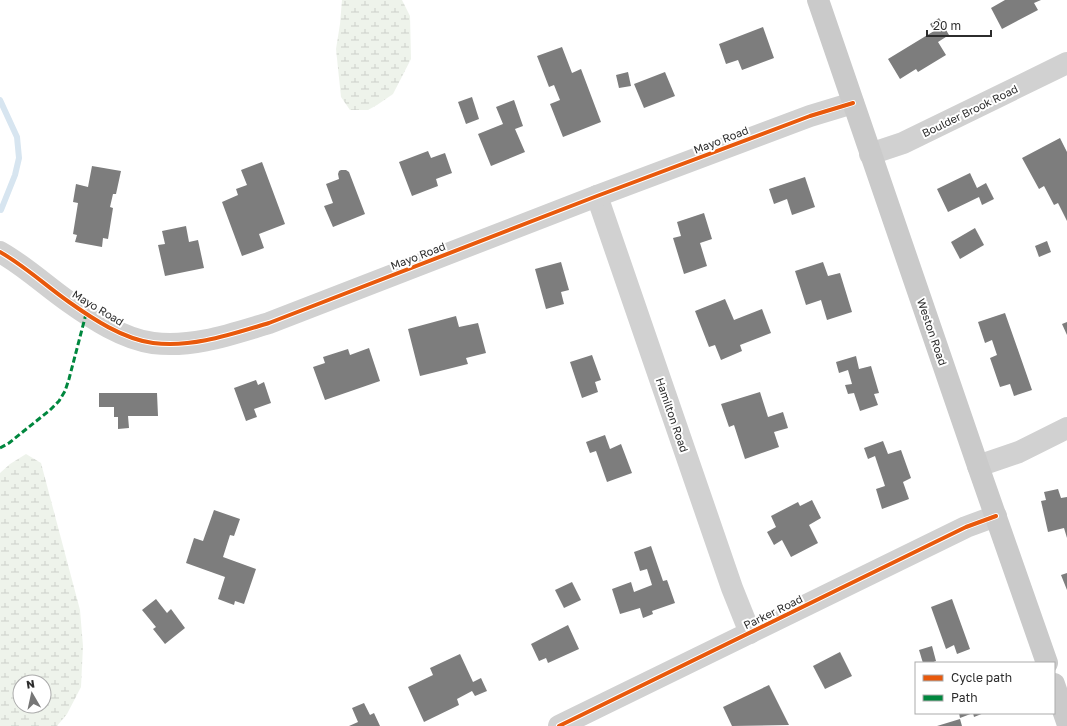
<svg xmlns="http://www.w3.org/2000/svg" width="1067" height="726" viewBox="0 0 1067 726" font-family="'Golos Text',sans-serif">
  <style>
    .wetland { fill: url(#wetland-marsh); fill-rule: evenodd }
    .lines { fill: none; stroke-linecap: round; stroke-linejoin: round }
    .stream { stroke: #d7e5f0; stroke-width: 6 }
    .building { fill: #7d7d7d }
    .minor { stroke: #d1d1d1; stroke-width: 22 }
    .secondary { stroke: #cacaca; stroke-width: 22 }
    .quiet { stroke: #00873e; stroke-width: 3; stroke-dasharray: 6 3; stroke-linecap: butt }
    .cycleway-casing { stroke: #fff; stroke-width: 6 }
    .cycleway { stroke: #e8590c; stroke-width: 4 }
    .labels { text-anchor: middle; stroke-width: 4; stroke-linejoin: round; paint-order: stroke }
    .street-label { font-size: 11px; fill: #2c2c2c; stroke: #fff }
  </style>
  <defs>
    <pattern id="wetland-marsh" width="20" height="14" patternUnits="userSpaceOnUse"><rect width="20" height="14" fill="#eef3eb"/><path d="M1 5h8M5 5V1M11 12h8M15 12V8" fill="none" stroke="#ccd0ca"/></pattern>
  </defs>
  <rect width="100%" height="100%" fill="#fff"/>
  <g class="wetland">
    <path d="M342 0H402L410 16 411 59 393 94 377 105 368 110H350L341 97 336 49 340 24Z"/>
    <path d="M26 454 41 463 80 610 83 646 81 687 67 714 57 726H0V473L10 464ZM20 682H44V706H20Z"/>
  </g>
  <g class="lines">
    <path class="stream" d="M0 100 17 137 19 158 15 175 1 210"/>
  </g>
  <g class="building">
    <path d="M1005 0H1041L1034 3 1038 10 1002 29 991 8Z"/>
    <path d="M939 18 949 35 938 42 946 55 918 72 916 69 900 79 888 59 934 31 930 24Z"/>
    <path d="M763 27 774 58 742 70 738 60 726 64 719 44Z"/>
    <path d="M562 47 572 73 581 69 601 122 563 137 550 104 560 100 554 85 549 87 537 56Z"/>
    <path d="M628 72 631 86 619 88 616 75Z"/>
    <path d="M665 72 675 96 644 108 634 84Z"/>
    <path d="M472 97 479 119 466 124 458 102Z"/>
    <path d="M514 100 523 126 515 129 525 152 491 166 478 134 503 124 496 107Z"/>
    <path d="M1060 138 1067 152V221L1058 203 1054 205 1044 186 1039 189 1022 158Z"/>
    <path d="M428 151 431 158 445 153 452 173 436 179 438 186 412 196 399 162Z"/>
    <path d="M262 162 285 224 259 234 264 248 242 256 222 202 238 195 236 189 247 185 241 170Z"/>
    <path d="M92 166 121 171 116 194H113L110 207 113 208 108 239 103 238 102 247 75 242 77 235 73 234 78 203 73 202 76 184 88 187Z"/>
    <path d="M341 170H346L349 172 365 214 333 227 324 206 333 203 326 184 339 179 338 174 339 171Z"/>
    <path d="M970 173 977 188 986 183 994 199 982 205 979 197 948 212 937 189Z"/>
    <path d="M805 177 815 207 792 215 787 199 774 204 769 189Z"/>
    <path d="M704 213 712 239 700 243 707 266 684 274 673 238 681 236 677 222Z"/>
    <path d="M186 226 189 242 198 240 204 268 165 276 158 245 165 244 162 231Z"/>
    <path d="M975 228 984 245 960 259 951 242Z"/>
    <path d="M1047 241 1051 252 1039 257 1035 246Z"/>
    <path d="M561 262 569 290 561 292 564 304 546 309 535 269Z"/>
    <path d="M823 262 828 276 840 273 852 312 827 320 821 300 806 305 795 271Z"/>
    <path d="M725 299 734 320 762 309 771 333 740 345 742 351 721 360 715 345 709 347 695 311Z"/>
    <path d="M1005 313 1032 390 1014 396 1010 384 1000 387 990 358 997 355 992 340 985 343 978 322Z"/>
    <path d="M456 316 459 327 478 323 486 353 466 358 468 364 420 376 408 329Z"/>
    <path d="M1067 322V335L1062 324Z"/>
    <path d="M369 348 380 381 325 400 313 367 325 363 323 357 348 349 350 355Z"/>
    <path d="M592 355 601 380 595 382 598 392 582 398 570 362Z"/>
    <path d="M856 356 859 369 871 366 879 393 874 394 878 405 860 411 854 393 848 394 845 385 852 384 848 370 839 373 836 362Z"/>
    <path d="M256 380 258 385 264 382 271 403 254 409 257 417 246 421 234 388Z"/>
    <path d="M760 392 768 417 783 412 788 428 774 432 779 447 745 459 734 425 729 427 721 404Z"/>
    <path d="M99 393H157L158 416H128L129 428 118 429V417H114V407H99Z"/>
    <path d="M605 435 610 449 621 444 632 473 607 482 596 451 590 453 586 442Z"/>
    <path d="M883 441 888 454 901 450 911 478 903 482 909 499 882 509 876 489 885 486 875 456 868 459 864 448Z"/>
    <path d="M1058 489 1061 498 1067 497V538L1064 528 1048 532 1041 501 1046 500 1044 492Z"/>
    <path d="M812 500 821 518 809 525 818 543 791 557 782 540 774 545 767 532 776 527 771 516 798 502 800 506Z"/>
    <path d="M214 510 240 519 234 536 230 535 223 557 256 569 244 604 235 601 234 605 218 599 225 577 186 563 194 538 203 541Z"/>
    <path d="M651 546 663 581 667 580 675 603 652 611 653 614 643 618 640 608 620 614 612 589 631 582 634 592 652 585 647 569 640 571 634 552Z"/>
    <path d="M1067 573V590L1061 575Z"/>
    <path d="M572 582 581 600 564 608 555 590Z"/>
    <path d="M156 599 167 613 171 609 185 628 165 644 153 629 156 627 142 610Z"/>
    <path d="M952 599 970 649 957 654 954 645 946 649 931 607Z"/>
    <path d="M568 625 579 649 548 663 546 658 539 661 531 644Z"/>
    <path d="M932 646 936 661 931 663H923L919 650Z"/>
    <path d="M840 652 852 676 825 689 813 666Z"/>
    <path d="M460 654 473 682 481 678 487 691 475 696 472 691 457 699 459 705 424 722 408 687 433 675 430 668Z"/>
    <path d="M769 685 789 725 732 726 723 707Z"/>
    <path d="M364 703 370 715 374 713 380 726H349L358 722 352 708Z"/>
    <path d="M959 713H984L974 717 973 713 960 718Z"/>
    <path d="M960 719 962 726H937Z"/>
  </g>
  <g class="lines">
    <g class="minor">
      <path d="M870 154 903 143 1067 63"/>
      <path d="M597 196 732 588 750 633"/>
      <path d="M0 252C25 266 46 286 69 302 93 319 123 339 153 343 193 348 232 334 269 323L597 196 810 116 853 103"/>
      <path d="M978 466 1019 452 1067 428"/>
      <path d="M559 726 966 527 996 516"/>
    </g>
    <g class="secondary">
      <path d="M818 0 978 466 1047 663"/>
      <path d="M1054 684 1067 722"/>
    </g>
    <path class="quiet" d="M0 448 9 443 50 410 59 401 65 391 69 379 86 314"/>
    <defs>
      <g id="cycleway">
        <path d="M0 252C25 266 46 286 69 302 93 319 123 339 153 343 193 348 232 334 269 323L597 196 810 116 853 103"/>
        <path d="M559 726 966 527 996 516"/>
      </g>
    </defs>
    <use href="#cycleway" class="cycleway-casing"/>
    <use href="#cycleway" class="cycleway"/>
  </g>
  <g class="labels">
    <g class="street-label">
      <text transform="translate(970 111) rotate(-26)" y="4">Boulder Brook Road</text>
      <text transform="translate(721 140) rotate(-21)" y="4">Mayo Road</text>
      <text transform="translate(418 256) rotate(-21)" y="4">Mayo Road</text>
      <text transform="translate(98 308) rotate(31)" y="4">Mayo Road</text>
      <text transform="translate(932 332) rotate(71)" y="4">Weston Road</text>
      <text transform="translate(672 415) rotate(71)" y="4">Hamilton Road</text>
      <text transform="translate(773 612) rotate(-26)" y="4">Parker Road</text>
    </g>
  </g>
  <rect x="915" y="662" width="140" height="52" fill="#ffffff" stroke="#ababab"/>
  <rect x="923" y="675" width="20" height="6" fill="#e8590c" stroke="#ababab"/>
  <text x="951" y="682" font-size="12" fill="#2c2c2c">Cycle path</text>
  <rect x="923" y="695" width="20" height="6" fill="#00873e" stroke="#ababab"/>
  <text x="951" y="702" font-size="12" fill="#2c2c2c">Path</text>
  <g transform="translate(32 694) rotate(351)"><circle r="19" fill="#ffffff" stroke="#ababab"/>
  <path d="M0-3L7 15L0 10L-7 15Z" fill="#767676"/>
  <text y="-6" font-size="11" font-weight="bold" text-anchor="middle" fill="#2c2c2c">N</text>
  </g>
  <path d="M927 30v6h64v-6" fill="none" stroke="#2c2c2c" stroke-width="2"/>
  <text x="933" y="30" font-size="12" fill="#2c2c2c" stroke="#ffffff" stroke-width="3" paint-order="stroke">20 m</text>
</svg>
